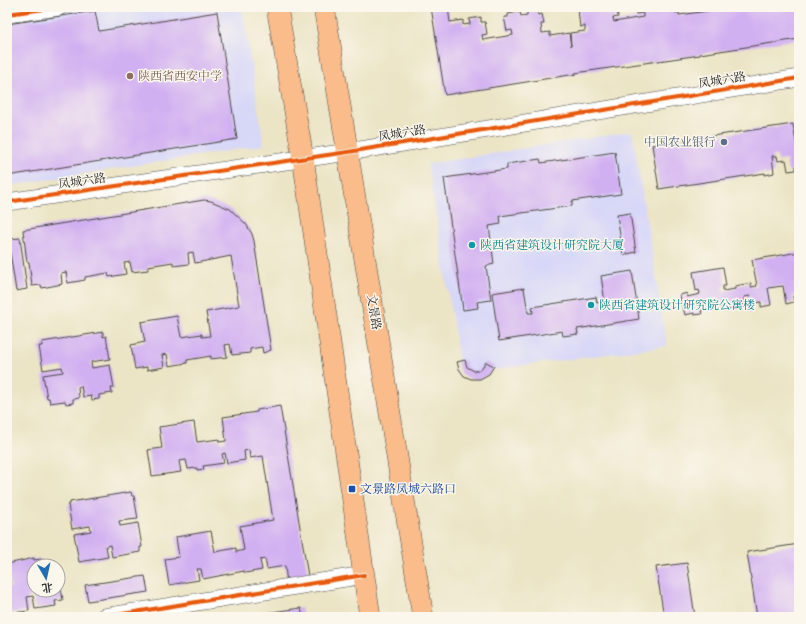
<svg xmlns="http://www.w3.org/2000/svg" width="806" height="624" viewBox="0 0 806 624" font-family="'Libre Caslon Text','Noto Serif SC',serif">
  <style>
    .built { fill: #d7d7f8 }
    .building { fill: #d1b0f1 }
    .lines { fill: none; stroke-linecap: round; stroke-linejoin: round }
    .minor-casing { stroke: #484742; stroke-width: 18 }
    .major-casing { stroke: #484742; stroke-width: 22 }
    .minor { stroke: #fff; stroke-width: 17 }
    .major { stroke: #fabc8b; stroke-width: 21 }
    .cycleway-casing { stroke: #fbf7ec; stroke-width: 6 }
    .cycleway { stroke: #e8590c; stroke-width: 4 }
    .education-dot { fill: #8d6e63; stroke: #fbf7ec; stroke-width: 1.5 }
    .service-dot { fill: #5c6f8a; stroke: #fbf7ec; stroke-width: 1.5 }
    .culture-dot { fill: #0f9aa8; stroke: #fbf7ec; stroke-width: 1.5 }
    .transit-dot { fill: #1a4fb4; stroke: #fbf7ec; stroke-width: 1.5 }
    .labels { text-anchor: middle; stroke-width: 3; stroke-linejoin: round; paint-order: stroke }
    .education-label { font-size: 12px; fill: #785e54; stroke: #fbf7ec; text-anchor: start }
    .street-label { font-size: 12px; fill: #2b2b2b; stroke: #fbf7ec }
    .service-label { font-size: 12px; fill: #4e5e75; stroke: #fbf7ec; text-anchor: end }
    .culture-label { font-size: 12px; fill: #0d838f; stroke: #fbf7ec; text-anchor: start }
    .transit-label { font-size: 12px; fill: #164399; stroke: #fbf7ec; text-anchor: start }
  </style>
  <rect width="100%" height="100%" fill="#fbf7ec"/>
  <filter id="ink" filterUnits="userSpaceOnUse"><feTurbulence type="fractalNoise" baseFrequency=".025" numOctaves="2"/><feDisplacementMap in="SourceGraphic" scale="8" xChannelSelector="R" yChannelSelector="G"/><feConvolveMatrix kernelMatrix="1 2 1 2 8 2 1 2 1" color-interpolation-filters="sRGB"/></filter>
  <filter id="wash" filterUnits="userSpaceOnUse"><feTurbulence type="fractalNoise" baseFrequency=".012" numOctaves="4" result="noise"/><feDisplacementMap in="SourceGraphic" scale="16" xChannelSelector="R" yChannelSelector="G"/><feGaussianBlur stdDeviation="0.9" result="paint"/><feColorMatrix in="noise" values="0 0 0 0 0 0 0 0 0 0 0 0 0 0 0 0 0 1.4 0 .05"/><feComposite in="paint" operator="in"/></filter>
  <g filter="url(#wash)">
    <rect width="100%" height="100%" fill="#ebe4c5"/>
    <g class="built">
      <path d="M7 7H242L264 145 7 186Z"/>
      <path d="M632 131 667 346 461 374 428 164Z"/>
    </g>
    <g id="blocks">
      <g class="building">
        <path d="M431 7H448L450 22 463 20V25L470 24 469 19 481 17V22H485L487 34 482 35 483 40 513 35 512 30 507 31 504 17H508V14L520 12 521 16 527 15V12L537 10 538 15 542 14 544 24H541L542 33 550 32V36L569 33 571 46 570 33 585 31V26L580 27 578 10H582V7H617L618 17 613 18 614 22 643 17V13L636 14 635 7H675L676 13 679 12V15L715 10 714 7H799V39L700 54V55L575 73 576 74 445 95Z"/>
        <path d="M95 11 99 31 217 12 237 139 7 176V24Z"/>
        <path d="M793 124 797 149H799V165L796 166V170L788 171 786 160 778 161 777 156H772L774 173 765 175V173L659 189 652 145Z"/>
        <path d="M615 152 621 194 572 201V206L500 216 501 224 489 226 494 264 486 266 491 300 477 302 478 308 463 310 444 178 507 169V164L540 159 541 163Z"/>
        <path d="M204 200 211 201 230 209 246 224 252 234 254 241 271 350 263 353 262 347 250 349V353L232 355 230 344 225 345 227 357 211 359V356L187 360V363L169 366 167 354 162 355 164 367 147 370V367L135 369 131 345 145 342 141 322 177 316 181 337 202 334V337L210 336 206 312 239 306 231 256 195 263 193 252 188 253 189 264 173 266V262L148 266V270L132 272 130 262 124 263 126 274 109 277 108 273 85 277V280L68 283 66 272 61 273 62 284 42 288 41 285 32 286 29 262H27L23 230Z"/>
        <path d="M630 213 636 252 623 255 617 215Z"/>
        <path d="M20 238 27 289 16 291 8 239Z"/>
        <path d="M799 252V295L793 296 794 302 786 304 783 286 768 288 771 305 761 307V302L751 304 750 296 744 297 745 304 734 306 735 309 727 310 726 306 706 309 701 311 702 314 694 315V313L685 315 683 307H682L680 295 687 293V297L700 294 699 290 696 291 693 272 723 267 726 286H723V291L735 289V286L751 283V287L757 286 752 260Z"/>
        <path d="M632 271 639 319 577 329 578 334 563 336 562 331 499 341 492 293 524 288 528 313H533L532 307 596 297 597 303 605 302 601 276Z"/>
        <path d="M103 332V337L106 336 110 359 91 362 92 368 110 365 114 388H111L112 393 99 395V399L92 400 91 396 83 397 81 386 78 387 79 398 73 399V403L66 404 65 401 50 403 49 398H47L43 375 63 372 62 367 43 370 39 346H42V342Z"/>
        <path d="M465 360 467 367 474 371 480 370 486 362 494 366 489 374 480 379H471L464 376 459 369 457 362Z"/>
        <path d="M280 406 308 576 287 584 285 566 267 569 265 559 260 560 262 570 245 573 244 571 203 579 201 569H197L199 580 169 585 165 559 179 557 176 537 211 531 215 552 236 548V552L244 550 240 526 273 520 263 456 250 458 249 450 244 451 245 460 227 463 225 453 222 454 224 463 203 466 204 469 197 470V468L188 469 186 460 179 461 181 472 152 476 148 450 162 448 159 427 194 422 197 442 219 439V442L226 441 223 417 257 412V410Z"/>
        <path d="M131 492 132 496H134L138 519 119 521 120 526 138 523 142 547H140V552L112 557 110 545 106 546 108 557 79 562 74 534 91 531 90 526 72 529 68 505 70 504V502Z"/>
        <path d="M799 544V617H757L747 552Z"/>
        <path d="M34 558V560L41 559 42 566H34V590H58V577H59L63 600 55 601 56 606 35 609 33 596 27 597 29 611 11 613 10 608 7 609V588L11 587 7 564Z"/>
        <path d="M687 563 695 617H664L656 567Z"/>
        <path d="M145 576 148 592 88 601 85 585Z"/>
        <path d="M301 608 303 617H265L264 613Z"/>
      </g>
    </g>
  </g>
  <g filter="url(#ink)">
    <use href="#blocks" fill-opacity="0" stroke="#484742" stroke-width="1"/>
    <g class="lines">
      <defs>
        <g id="minor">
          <path d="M7 14 59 7"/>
          <path d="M7 202 348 152 799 78"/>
          <path d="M104 617 364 575"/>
        </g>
        <g id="major">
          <path d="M277 7 303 158 370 617"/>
          <path d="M324 7 423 617"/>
        </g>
      </defs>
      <use href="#minor" class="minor-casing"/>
      <use href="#major" class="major-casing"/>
      <use href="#minor" class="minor"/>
      <use href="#major" class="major"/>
      <defs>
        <g id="cycleway">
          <path d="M7 14 59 7"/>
          <path d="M7 202 348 152 799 78"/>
          <path d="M104 617 364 575"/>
        </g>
      </defs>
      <use href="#cycleway" class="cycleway-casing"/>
      <use href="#cycleway" class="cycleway"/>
    </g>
  </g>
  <circle class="education-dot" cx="130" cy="76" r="4"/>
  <circle class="service-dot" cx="724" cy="142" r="4"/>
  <g class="culture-dot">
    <circle cx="472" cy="245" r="4"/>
    <circle cx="591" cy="305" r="4"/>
  </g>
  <rect class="transit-dot" x="348" y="485" width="8" height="8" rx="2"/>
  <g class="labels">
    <g class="education-label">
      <text x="138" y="80">陕西省西安中学</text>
    </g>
    <g class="street-label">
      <text transform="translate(722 80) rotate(-9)" y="4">凤城六路</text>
      <text transform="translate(402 133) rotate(-9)" y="4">凤城六路</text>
      <text transform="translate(82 181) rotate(-8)" y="4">凤城六路</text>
      <text transform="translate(374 312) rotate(81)" y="4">文景路</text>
    </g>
    <g class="service-label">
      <text x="716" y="146">中国农业银行</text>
    </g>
    <g class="culture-label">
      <text x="480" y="249">陕西省建筑设计研究院大厦</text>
      <text x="599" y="309">陕西省建筑设计研究院公寓楼</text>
    </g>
    <g class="transit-label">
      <text x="360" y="493">文景路凤城六路口</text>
    </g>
  </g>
  <rect width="806" height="624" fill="none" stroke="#fbf7ec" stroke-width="24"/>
  <g transform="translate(46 578) rotate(171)"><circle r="19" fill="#fbf7ec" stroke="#a8a59f"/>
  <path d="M0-3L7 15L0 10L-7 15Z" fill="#1f6fb2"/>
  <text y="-6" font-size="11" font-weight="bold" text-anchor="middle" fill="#2b2b2b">北</text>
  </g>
</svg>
